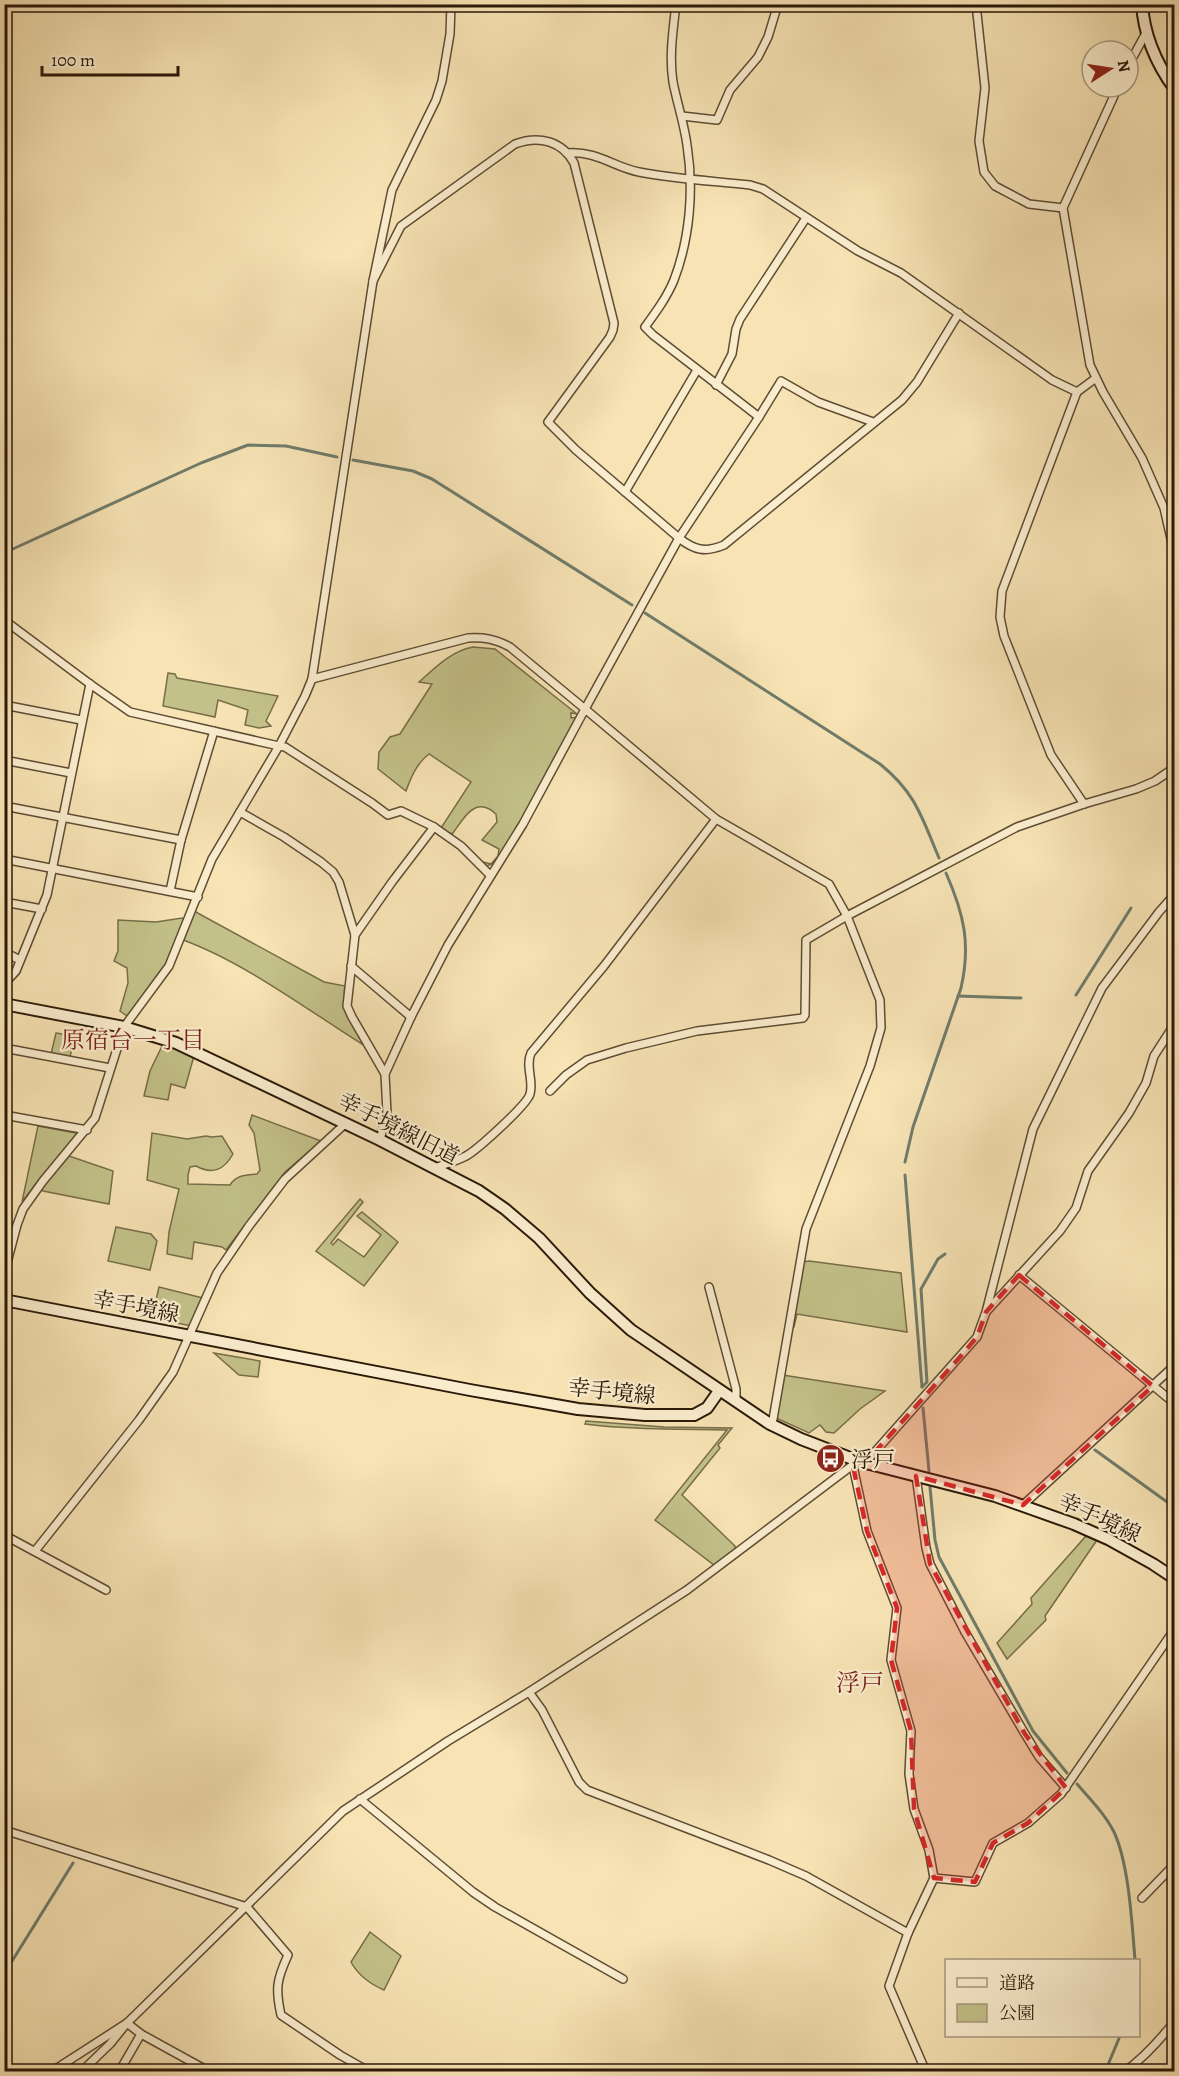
<svg xmlns="http://www.w3.org/2000/svg" width="1179" height="2076" viewBox="0 0 1179 2076" font-family="Alegreya,'Noto Serif JP',serif">
  <style>
    .green { fill: #c3c189; stroke: #776d48; stroke-width: 1.5 }
    .lines { fill: none; stroke-linecap: round; stroke-linejoin: round }
    .stream { stroke: #6f7c6b; stroke-width: 3 }
    .street-casing { stroke: #5e4c33; stroke-width: 10 }
    .secondary-casing { stroke: #2b1908; stroke-width: 14 }
    .street { stroke: #faedce; stroke-width: 7 }
    .secondary { stroke: #faedce; stroke-width: 10 }
    .marked { fill: #d62828; fill-opacity: 0.2; stroke: #d62828; stroke-width: 4.5; stroke-dasharray: 12 8; stroke-linejoin: round }
    .labels { text-anchor: middle; stroke-width: 4.5; stroke-linejoin: round; paint-order: stroke }
    .street-label { font-size: 22px; fill: #2b1908; stroke: #faedce }
    .poi-label { font-size: 22px; fill: #2b1908; stroke: #faedce; text-anchor: start }
    .neighbourhood-label { font-size: 24px; fill: #7a1f14; stroke: #faedce }
  </style>
  <rect width="100%" height="100%" fill="#f7e3b4"/>
  <filter id="stains"><feTurbulence type="fractalNoise" baseFrequency=".00333" numOctaves="4"/><feColorMatrix values="0 0 0 0 .2 0 0 0 0 .09 0 0 0 0 .02 0 0 0 .5 -.17"/></filter>
  <radialGradient id="worn" r=".72"><stop offset=".6" stop-color="#630" stop-opacity="0"/><stop offset="1" stop-color="#630" stop-opacity=".3"/></radialGradient>
  <g class="green">
    <path d="M473 647 495 649 577 714 571 713V718L578 717 521 823 500 857 494 863 487 866 473 855 483 862 491 864 498 856 499 849 482 840 497 822 496 814C475 795 464 818 453 833L450 834 441 828 471 782 429 754C417 763 411 777 406 791L378 769 379 752 390 737 400 734 432 684 419 682C435 668 451 651 473 647Z"/>
    <path d="M168 673 175 674 177 678 278 696 266 721 271 726 259 728 245 725 248 710 218 700 215 717 163 706Z"/>
    <path d="M194 911 324 982 345 986C341 1008 355 1027 365 1046 309 1011 244 962 183 940Z"/>
    <path d="M182 918 184 920 167 964 127 1016 120 1011 128 983 127 968 114 961 118 951V920L156 922Z"/>
    <path d="M56 1033 75 1036 70 1057 51 1054Z"/>
    <path d="M163 1044 194 1056 185 1088 171 1084 168 1100 144 1096 150 1071Z"/>
    <path d="M252 1115 321 1141 285 1172 226 1250 222 1247 194 1242 192 1259 167 1254 169 1232 179 1189 147 1180 152 1133 187 1139 206 1136 212 1137 222 1136 233 1154C224 1170 213 1175 196 1166L190 1167 188 1175V1184L230 1185C236 1175 246 1175 257 1174L260 1170 254 1133 249 1125Z"/>
    <path d="M38 1126 76 1133 78 1136 41 1177 22 1202Z"/>
    <path d="M69 1156 113 1171 109 1204 43 1191 41 1189Z"/>
    <path d="M360 1199 363 1202 331 1243 333 1245 338 1239 364 1257 381 1235 357 1216 362 1212 398 1242 364 1286 316 1251Z"/>
    <path d="M116 1227 151 1234 157 1241 150 1270 108 1261Z"/>
    <path d="M809 1261 901 1273 907 1332 797 1314 794 1327 791 1328 803 1262Z"/>
    <path d="M159 1287 203 1298 191 1326 152 1318Z"/>
    <path d="M214 1353 260 1361 258 1377 239 1375Z"/>
    <path d="M783 1375 789 1376 885 1391 860 1409 834 1433 826 1432 820 1425 809 1433 776 1418Z"/>
    <path d="M586 1421 664 1427 732 1428 718 1445 720 1448 682 1495 735 1546V1549L714 1565 655 1520 727 1430C680 1429 633 1430 585 1424Z"/>
    <path d="M1086 1536 1097 1540 1045 1616 1046 1620 1007 1659 997 1643 1032 1604 1031 1598Z"/>
    <path d="M370 1932 401 1956 384 1990C370 1984 358 1975 351 1962Z"/>
  </g>
  <g class="lines">
    <g class="stream">
      <path d="M353 460 413 471 432 479 632 605"/>
      <path d="M4 553 201 463 248 445 286 446 337 457"/>
      <path d="M645 613 880 764C916 793 922 818 939 858"/>
      <path d="M1076 995 1131 908"/>
      <path d="M958 996 1021 998"/>
      <path d="M905 1162 913 1127 961 988C971 944 964 914 946 873"/>
      <path d="M905 1175 922 1387"/>
      <path d="M922 1387 927 1382 921 1289 938 1259 945 1254"/>
      <path d="M923 1408 929 1471"/>
      <path d="M1095 1450 1174 1507"/>
      <path d="M930 1487 935 1540 939 1557 1033 1731 1067 1773"/>
      <path d="M1077 1784C1090 1799 1105 1814 1114 1832 1129 1864 1132 1924 1135 1960"/>
      <path d="M4 1974 73 1863"/>
      <path d="M1105 2072 1120 2036"/>
    </g>
    <defs>
      <g id="street">
        <path d="M676 4C673 30 669 57 673 82 677 103 684 123 687 145 694 189 690 238 674 280 667 297 656 312 645 327L653 335 759 417 679 538 585 709 716 819 829 884 847 916 880 1000 881 1028 870 1066 806 1229 772 1425"/>
        <path d="M976 4 985 88 979 141 984 172 995 186 1029 204 1063 208"/>
        <path d="M1128 66 1146 33"/>
        <path d="M1118 87 1063 208 1090 365 1103 392 1142 458 1164 508 1174 552"/>
        <path d="M682 116 717 120 730 90 758 57 768 37 778 4"/>
        <path d="M568 153C597 151 614 167 639 172 675 179 713 181 750 185L763 189 858 251 901 273 1052 380 1077 392 1096 378"/>
        <path d="M373 281 401 226 515 144C539 135 562 141 574 163L614 323 613 330 610 337 548 422 576 450 679 538C694 550 705 553 724 545L902 400 917 382 959 313"/>
        <path d="M716 385 732 354 736 329 740 319 806 218"/>
        <path d="M1077 392 1002 591 1000 617 1004 636 1051 755 1084 804"/>
        <path d="M759 417 781 381 818 402 873 422"/>
        <path d="M625 492 697 370"/>
        <path d="M4 620 90 684 130 712 279 746 212 859 169 966 124 1027 95 1118 43 1181 23 1209 17 1225 4 1274"/>
        <path d="M312 679 468 638C484 637 495 639 510 647L585 709 523 824 448 945 411 1017 385 1074 387 1113 380 1140"/>
        <path d="M4 705 81 720"/>
        <path d="M4 760 71 773"/>
        <path d="M4 806 181 840"/>
        <path d="M240 812 284 837 321 862 333 872 339 882 355 935 347 1006 352 1017 385 1074"/>
        <path d="M434 827 401 811 388 815 372 803 285 747 279 746 305 696 312 679 373 281 392 190 436 100 442 81 450 34 451 4"/>
        <path d="M4 859 198 897"/>
        <path d="M170 891 181 840 214 731"/>
        <path d="M4 902 42 909"/>
        <path d="M355 935 392 882 434 827 461 846 490 875"/>
        <path d="M4 952 20 960"/>
        <path d="M351 966 411 1017"/>
        <path d="M4 984 16 971 47 895 90 684"/>
        <path d="M4 1048 110 1068"/>
        <path d="M550 1091 566 1075 587 1060 626 1048 697 1031 803 1018 805 1015 806 940 847 916 1017 827 1084 804 1136 789 1155 781 1174 768"/>
        <path d="M4 1115 87 1130"/>
        <path d="M435 1168C445 1164 456 1161 466 1156 477 1150 527 1105 530 1094 534 1081 525 1066 531 1053L604 966 716 819"/>
        <path d="M1019 1275 1174 1403"/>
        <path d="M709 1287 736 1389V1401"/>
        <path d="M987 1311 1060 1231 1076 1208 1088 1171 1129 1113 1146 1083 1154 1056 1174 1025"/>
        <path d="M865 1463 977 1337 986 1312 1033 1129 1102 988 1159 912 1174 895"/>
        <path d="M853 1466 867 1531 897 1608 891 1660 911 1731 909 1774 914 1809 929 1850 934 1878 908 1933 889 1986 926 2072"/>
        <path d="M916 1476 926 1548 930 1564 965 1632 1025 1734 1039 1757 1066 1788"/>
        <path d="M1023 1505 1174 1366"/>
        <path d="M4 1535 106 1590"/>
        <path d="M35 1551 139 1420 173 1372 217 1273 249 1226 285 1179 346 1123"/>
        <path d="M529 1692 542 1710 579 1782 587 1790 769 1860 806 1876 908 1933"/>
        <path d="M360 1799 473 1892 495 1907 623 1979"/>
        <path d="M4 1830 247 1907 288 1955C277 1979 275 1988 281 2015L340 2055 370 2072"/>
        <path d="M934 1878 975 1882 993 1843 1028 1823 1061 1794 1174 1630"/>
        <path d="M1142 1898 1174 1865"/>
        <path d="M51 2072 127 2023 343 1811 448 1741 529 1692 687 1590 858 1461"/>
        <path d="M81 2072 110 2044 127 2023 141 2034 210 2072"/>
        <path d="M119 2072 141 2034"/>
        <path d="M1124 2072C1144 2058 1159 2041 1174 2022"/>
      </g>
      <g id="secondary">
        <path d="M1142 4C1144 36 1156 63 1174 88"/>
        <path d="M4 1004 124 1027 176 1043 380 1140 479 1191 505 1209 539 1238 590 1293 631 1330 770 1424 801 1439 858 1461 995 1496 1074 1524 1108 1539 1153 1564 1174 1578"/>
        <path d="M4 1300 470 1390 578 1409 645 1415H694L707 1408 719 1391"/>
      </g>
    </defs>
    <use href="#street" class="street-casing"/>
    <use href="#secondary" class="secondary-casing"/>
    <use href="#street" class="street"/>
    <use href="#secondary" class="secondary"/>
  </g>
  <path class="marked" d="M1019 1275 1153 1386 1023 1505 916 1476 930 1564 1025 1734 1066 1788 1028 1823 993 1843 975 1882 934 1878 914 1809 911 1731 891 1660 897 1608 867 1531 853 1466 865 1463 960 1357 977 1337 986 1312Z"/>
  <defs>
    <symbol id="bus-disc" viewBox="-11 -11 22 22"><circle r="9.5" fill="#8f2418" stroke="#faedce"/><path d="M-5-6H5V4H4V6H2V4H-2V6H-4V4H-5ZM-3.5-4V0h7V-4ZM-3.5 1.2v1.5H-2V1.2ZM2 1.2v1.5H3.5V1.2Z" fill="#fff"/></symbol>
  </defs>
  <g fill-rule="evenodd">
    <use href="#bus-disc" x="814" y="1442" width="33" height="33"/>
  </g>
  <g class="labels">
    <g class="street-label">
      <text transform="translate(399 1128) rotate(27)" y="8">幸手境線旧道</text>
      <text transform="translate(136 1306) rotate(11)" y="8">幸手境線</text>
      <text transform="translate(612 1391) rotate(6)" y="8">幸手境線</text>
      <text transform="translate(1100 1517) rotate(25)" y="8">幸手境線</text>
    </g>
    <g class="poi-label">
      <text x="851" y="1467">浮戸</text>
    </g>
    <g class="neighbourhood-label">
      <text x="133" y="1048">原宿台一丁目</text>
      <text x="860" y="1691">浮戸</text>
    </g>
  </g>
  <rect width="1179" height="2076" fill="none" stroke="#f7e3b4" stroke-width="24"/>
  <rect x="6" y="6" width="1167" height="2064" fill="none" stroke="#2b1908" stroke-width="3"/>
  <rect x="12" y="12" width="1155" height="2052" fill="none" stroke="#2b1908" stroke-width="1.5"/>
  <rect x="945" y="1959" width="195" height="78" fill="#faedce" stroke="#a7987f" stroke-width="1.5"/>
  <rect x="957" y="1978" width="30" height="9" fill="#faedce" stroke="#a7987f" stroke-width="1.5"/>
  <text x="999" y="1989" font-size="18" fill="#2b1908">道路</text>
  <rect x="957" y="2004" width="30" height="18" fill="#c3c189" stroke="#a7987f" stroke-width="1.5"/>
  <text x="999" y="2019" font-size="18" fill="#2b1908">公園</text>
  <g transform="translate(1110 69) rotate(78)"><circle r="28" fill="#faedce" stroke="#a7987f" stroke-width="1.5"/>
  <path d="M0-4.5L10 22L0 15L-10 22Z" fill="#8f2418"/>
  <text y="-9" font-size="16" font-weight="bold" text-anchor="middle" fill="#2b1908">N</text>
  </g>
  <path d="M42 66v9h136v-9" fill="none" stroke="#2b1908" stroke-width="3"/>
  <text x="51" y="66" font-size="18" fill="#2b1908" stroke="#faedce" stroke-width="4.5" paint-order="stroke">100 m</text>
  <rect width="100%" height="100%" filter="url(#stains)"/>
  <rect width="100%" height="100%" fill="url(#worn)"/>
</svg>
